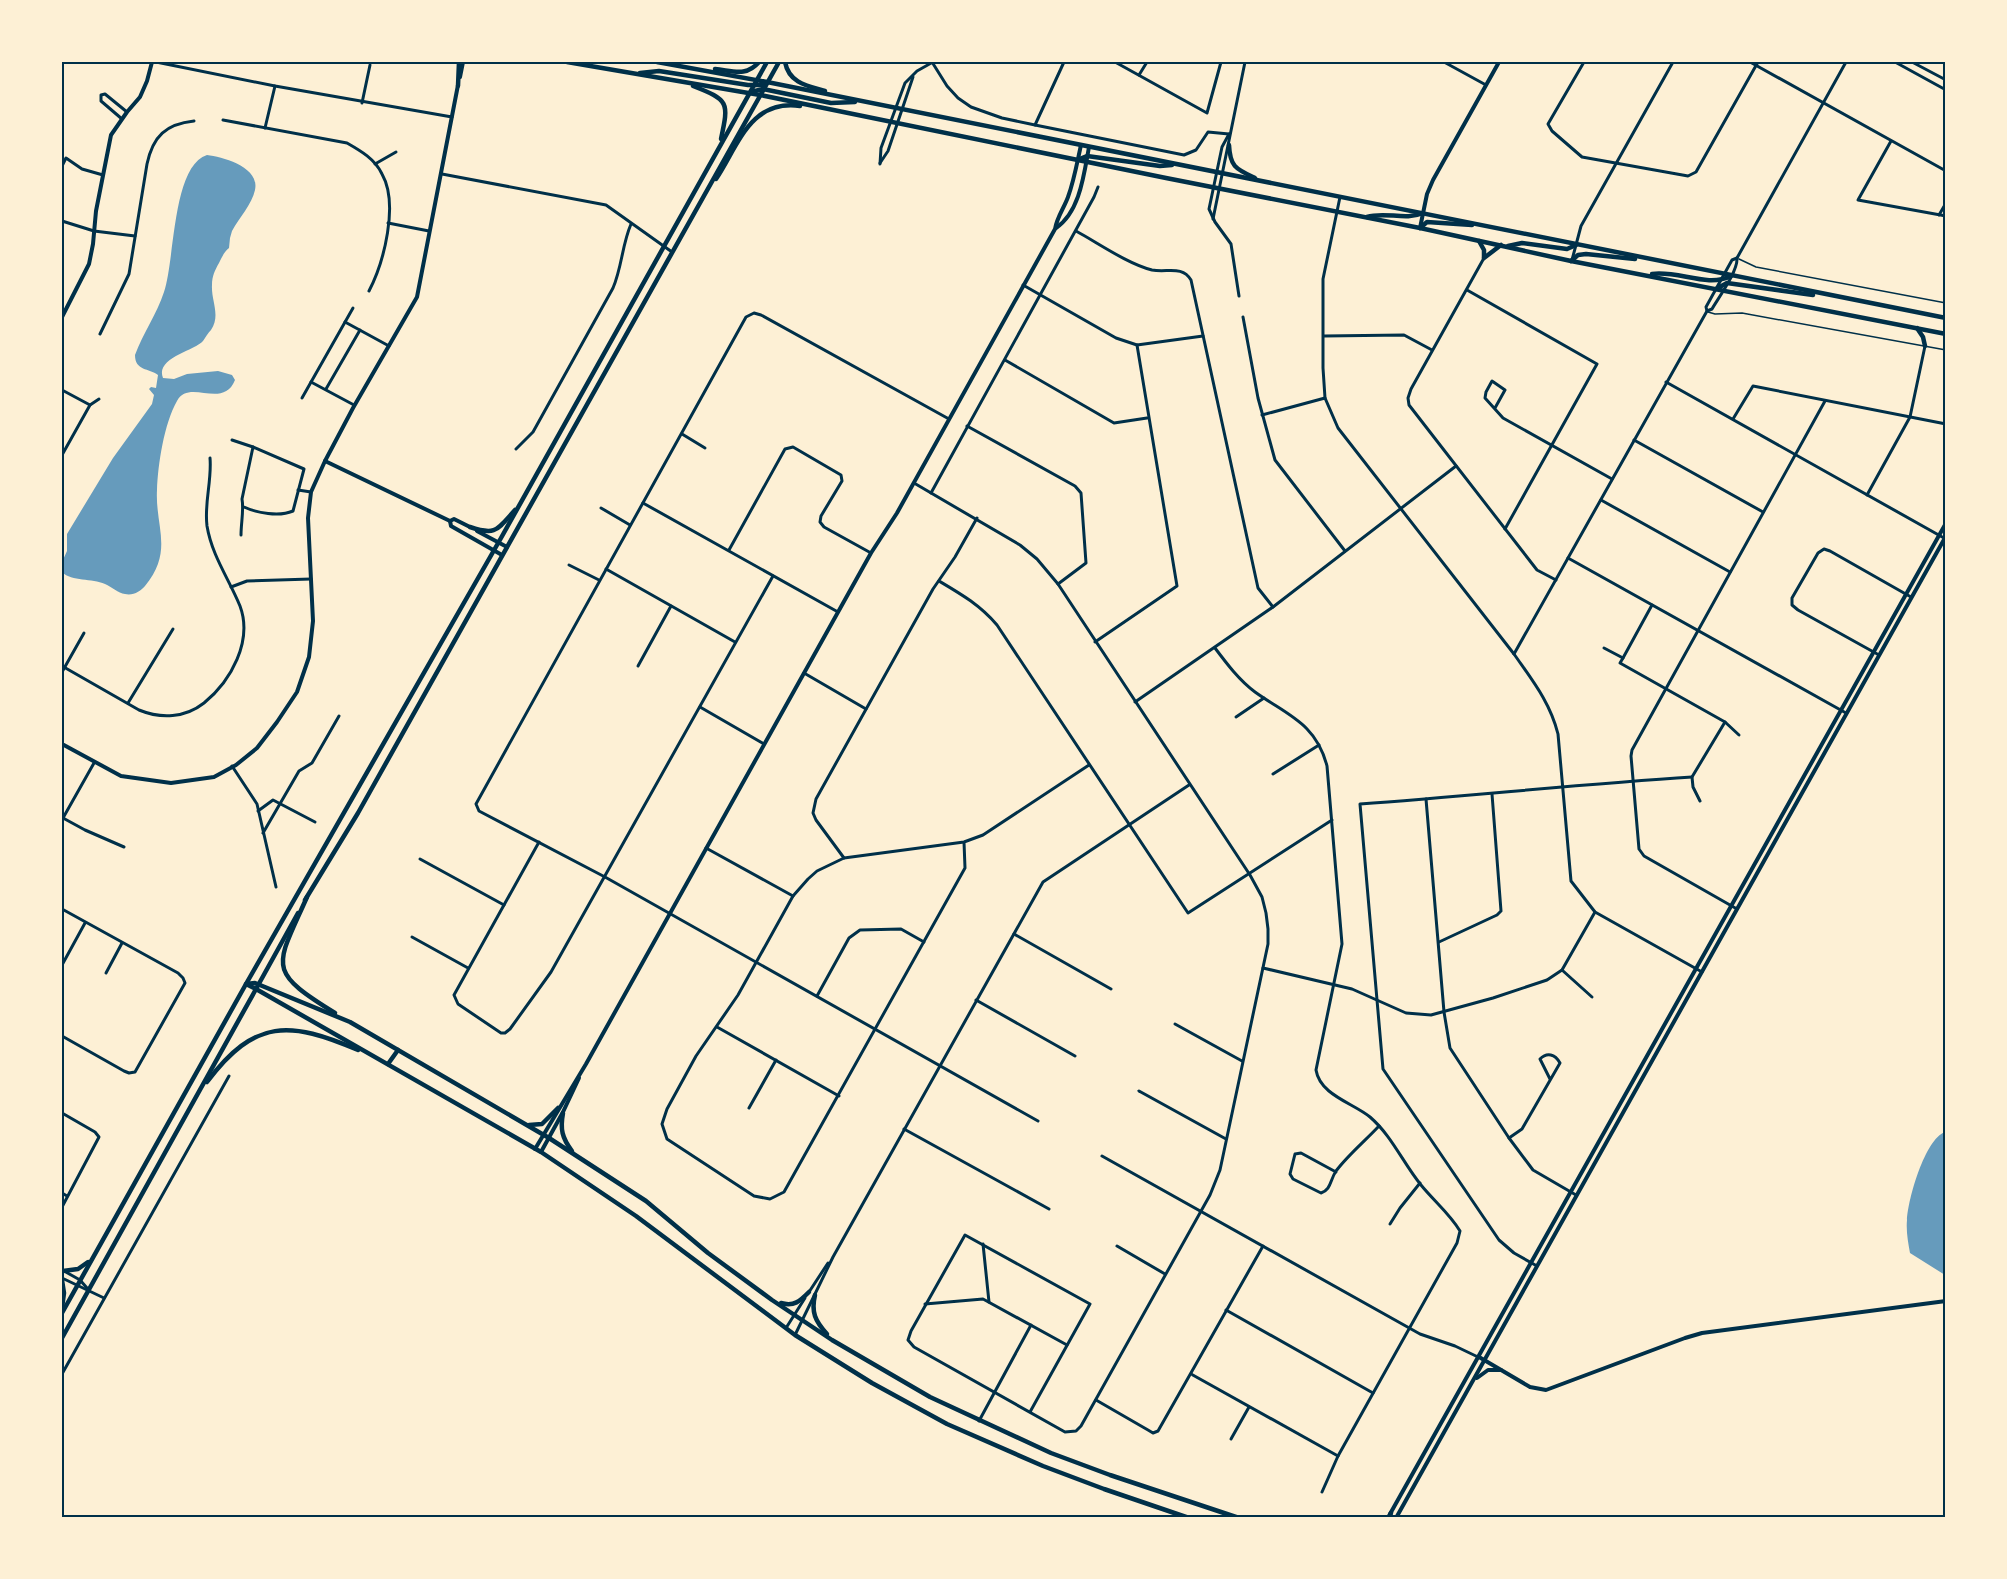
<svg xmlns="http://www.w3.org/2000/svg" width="2007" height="1579" viewBox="0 0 2007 1579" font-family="Jost,sans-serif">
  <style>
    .water { fill: #669bbc }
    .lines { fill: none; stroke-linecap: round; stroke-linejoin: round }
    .service { stroke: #003049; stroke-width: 1.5 }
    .minor { stroke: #003049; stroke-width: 3 }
    .tertiary { stroke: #003049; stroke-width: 4 }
    .secondary { stroke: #003049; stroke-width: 4 }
    .primary { stroke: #003049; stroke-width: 4.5 }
    .trunk { stroke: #003049; stroke-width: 4.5 }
    .neatline { fill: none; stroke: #003049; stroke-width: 2 }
  </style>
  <rect width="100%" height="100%" fill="#fdf0d5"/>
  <g class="water">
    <path d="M207 155C223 157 260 167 255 190 252 204 239 218 232 231L230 238 229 248C224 252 222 257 219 263 215 270 212 276 212 285 211 301 221 315 211 330 208 333 205 338 203 341 194 351 155 358 163 378L174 379 187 374 218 371 232 375 235 380C223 410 189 378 177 401 164 424 158 464 157 490 155 527 174 551 145 586 141 591 133 596 125 594 118 593 112 587 105 584 92 578 72 582 62 572V562L67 551V534L113 458 152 404 154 395 149 389 151 387 156 388 158 375C149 368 135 371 135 355 143 333 157 314 164 292 175 260 172 166 207 155Z"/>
    <path d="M1945 1132H1946L1945 1275 1910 1253C1908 1242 1906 1231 1907 1220 1908 1199 1925 1139 1945 1132Z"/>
  </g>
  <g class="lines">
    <g class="service">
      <path d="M1739 259 1756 267 1946 303"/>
      <path d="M1708 312 1715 314 1742 313 1946 350"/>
    </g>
    <g class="minor">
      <path d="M156 62 275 86 452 117"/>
      <path d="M932 62 947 86 958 98 971 107 1002 118 1035 125 1184 155 1196 150 1208 132 1229 134"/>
      <path d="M1115 62 1207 113 1221 62"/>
      <path d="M1444 62 1486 85"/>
      <path d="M1584 62 1548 124 1552 131 1582 157 1688 176 1696 172 1758 62"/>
      <path d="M1750 62 1946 171"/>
      <path d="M1895 62 1946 90"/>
      <path d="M1912 62 1946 80"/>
      <path d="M1139 75 1147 62"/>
      <path d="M362 103 370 65"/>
      <path d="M122 119 101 101V95L105 94 127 112"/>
      <path d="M223 120 347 143C361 151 375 159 382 174 399 204 384 262 369 291"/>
      <path d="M1035 125 1064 62"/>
      <path d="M265 128 275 86"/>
      <path d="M1229 134 1222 147 1209 209 1215 222 1231 244 1239 296"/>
      <path d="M1891 141 1858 200 1946 216"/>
      <path d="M880 163 888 151 913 77"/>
      <path d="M375 164 396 152"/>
      <path d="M880 164 881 148 905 83 917 71 933 62"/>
      <path d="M62 166 66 158 82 169 103 175"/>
      <path d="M442 174 606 205 672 252"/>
      <path d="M1340 197 1323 279V368L1325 398 1338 428 1514 654C1532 680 1550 702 1558 734L1571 881 1595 912 1702 972"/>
      <path d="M1939 215 1946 203"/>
      <path d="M1213 219 1245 62"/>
      <path d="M62 221 94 231 135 236"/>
      <path d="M388 223 429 231"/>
      <path d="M1076 231C1098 243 1128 264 1152 270 1167 273 1182 265 1191 280L1258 588 1273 607"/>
      <path d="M1484 258 1411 389 1408 398 1409 405 1537 570 1556 580"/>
      <path d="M1572 260 1581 226 1673 62"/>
      <path d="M1023 285 1116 338 1137 345 1203 336"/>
      <path d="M1467 290 1597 364 1505 529"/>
      <path d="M1707 311 1706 307 1732 260 1737 258"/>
      <path d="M1243 317 1258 398 1275 460 1345 551"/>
      <path d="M345 322 389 346"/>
      <path d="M100 334 129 274 147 164C153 136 166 124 194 121"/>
      <path d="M1324 336 1404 335 1432 350"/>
      <path d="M1005 360 1114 423 1147 418"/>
      <path d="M311 382 354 405"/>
      <path d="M1666 382 1944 538"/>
      <path d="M326 389 360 330"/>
      <path d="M62 390 90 405 62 455"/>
      <path d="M302 398 353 308"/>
      <path d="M90 405 99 399"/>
      <path d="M1495 408 1505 390 1492 381 1486 392 1485 398 1503 418 1612 479"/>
      <path d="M1262 415 1325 398"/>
      <path d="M949 419 761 315 754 313 746 317 476 804 479 811 605 877 1038 1121"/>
      <path d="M1733 419 1753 386 1946 424"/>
      <path d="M967 426 1075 486 1081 493 1086 563 1058 584"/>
      <path d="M682 434 705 448"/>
      <path d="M232 440 253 447"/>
      <path d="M1634 440 1763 512"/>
      <path d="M516 449 533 432 613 288C622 267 622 245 631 224"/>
      <path d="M914 483 1020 545 1037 559 1058 584 1250 875 1262 897 1266 913 1268 929V944L1220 1170 1210 1195 1081 1426 1076 1431 1065 1432 914 1347 908 1340 911 1331 965 1235 1090 1304 1030 1412"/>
      <path d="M298 490 311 492"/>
      <path d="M931 493 1094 197 1098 187"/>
      <path d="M1867 495 1910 417 1925 346"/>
      <path d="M1601 500 1730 572"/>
      <path d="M643 503 838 612"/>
      <path d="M601 508 630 525"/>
      <path d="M241 535C241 523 244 510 242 499L253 447 304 469 293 511C279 517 257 513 244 507"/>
      <path d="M729 550 785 449 793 447 841 475 842 481 821 516 820 522 824 527 871 553"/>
      <path d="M1568 558 1846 713"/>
      <path d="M569 565 599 580"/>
      <path d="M606 569 735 642"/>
      <path d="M939 581C961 594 980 605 997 625L1188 913 1332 820"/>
      <path d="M231 587 247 581 311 579"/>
      <path d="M1095 642 1177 586 1137 345"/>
      <path d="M1215 648C1227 664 1239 680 1255 692 1287 715 1316 723 1327 766L1342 944 1316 1070C1320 1095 1353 1103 1370 1117 1392 1136 1403 1163 1421 1185 1433 1200 1450 1214 1460 1231L1457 1243 1338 1456 1322 1492"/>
      <path d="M1604 648 1623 658 1620 663 1725 722 1739 735"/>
      <path d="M1514 654 1707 311 1712 309C1719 297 1738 271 1737 258L1846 62"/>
      <path d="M1879 655 1798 610 1792 605V598L1818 553 1824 549 1830 551 1911 597"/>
      <path d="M1623 658 1652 605"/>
      <path d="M62 666 139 710C161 719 185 718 204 703 231 681 253 641 240 606 229 579 212 556 207 526 204 503 212 481 210 458"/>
      <path d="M638 666 671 606"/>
      <path d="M62 672 84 633"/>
      <path d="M804 673 866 709"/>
      <path d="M1135 702 1273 607 1456 466"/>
      <path d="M128 703 173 629"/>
      <path d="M700 707 764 744"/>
      <path d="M1236 717 1264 698"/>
      <path d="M94 763 63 818 85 830 124 847"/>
      <path d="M232 766 257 804 276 887"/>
      <path d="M1273 774 1319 745"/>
      <path d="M1426 799 1444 1012 1450 1048 1509 1138 1533 1170 1576 1195"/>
      <path d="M1700 801 1693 787 1692 777 1725 722"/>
      <path d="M258 811 273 800 315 822"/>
      <path d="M263 833 299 771 312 763 339 716"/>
      <path d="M539 842 454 995 458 1004 501 1033H505L510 1029 551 972 773 576"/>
      <path d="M964 842 965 868 784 1192 770 1199 754 1196 667 1139 662 1124 667 1109 696 1056 738 995 793 896 808 879 817 871 844 858 964 842 983 835 1089 765"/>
      <path d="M706 848 793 896"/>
      <path d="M844 858 816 820 813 813 816 799 933 589 955 557 977 518"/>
      <path d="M420 859 504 905"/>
      <path d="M62 909 178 973 183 978 185 983 135 1072 129 1073 124 1071 62 1036"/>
      <path d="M1737 909 1644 856 1639 849 1631 756 1632 750 1825 401"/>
      <path d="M1014 934 1111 989"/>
      <path d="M412 937 468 968"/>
      <path d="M1439 942 1497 915 1501 911 1492 794"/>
      <path d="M62 965 85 923"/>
      <path d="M1263 968 1352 989 1406 1013 1431 1015 1493 998 1547 980 1562 970 1595 912"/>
      <path d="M1562 970 1592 997"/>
      <path d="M106 973 122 943"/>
      <path d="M817 996 849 938 860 930 901 929 924 942"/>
      <path d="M976 1000 1075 1056"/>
      <path d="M1175 1024 1242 1061"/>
      <path d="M717 1027 839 1096"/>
      <path d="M1139 1091 1226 1139"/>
      <path d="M749 1108 776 1060"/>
      <path d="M62 1113 95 1132 99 1137 62 1207"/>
      <path d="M904 1129 1049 1209"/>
      <path d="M1509 1138 1522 1129 1560 1063C1555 1054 1547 1052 1540 1059L1550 1079"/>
      <path d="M1102 1156 1420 1334 1455 1346 1478 1357"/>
      <path d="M1336 1172 1301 1153 1295 1154 1290 1174 1293 1179 1321 1193C1331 1190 1330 1180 1336 1171 1348 1155 1365 1141 1379 1126"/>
      <path d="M62 1193 67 1196"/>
      <path d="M1390 1224 1400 1208 1420 1183"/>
      <path d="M983 1244 989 1302"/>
      <path d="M1117 1246 1165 1274"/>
      <path d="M1537 1266 1514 1253 1499 1240 1383 1069 1360 804C1471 796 1581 784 1692 777"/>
      <path d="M64 1271 80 1280 87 1288"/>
      <path d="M62 1278 104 1298"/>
      <path d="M809 1292 828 1263"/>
      <path d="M925 1304 983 1299 1067 1345"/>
      <path d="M1226 1310 1373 1393"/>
      <path d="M786 1328 805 1298"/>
      <path d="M795 1335 833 1257 1043 882 1189 785"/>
      <path d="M62 1374 229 1076"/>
      <path d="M1191 1374 1338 1456"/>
      <path d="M1096 1400 1148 1430 1153 1433 1158 1431 1263 1246"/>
      <path d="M979 1421 1031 1325"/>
      <path d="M1231 1439 1249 1407"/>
    </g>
    <g class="tertiary">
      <path d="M460 77 463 62"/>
      <path d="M1056 228C1080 212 1084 174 1089 147"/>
      <path d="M1420 228 1427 194 1433 180 1499 62"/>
      <path d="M62 317 89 264 93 244 96 211 111 135 127 112 140 97 147 81 152 62"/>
      <path d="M325 461 450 521 451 526 502 555"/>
      <path d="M450 521 454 519 470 527"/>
      <path d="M477 531 507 547"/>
      <path d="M62 744 121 776 171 783 214 777 236 765 257 748 277 722 297 692 309 657 313 621 308 518 311 492 325 461 353 408 417 297 458 85"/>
      <path d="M535 1149 586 1064 871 553 897 513 1055 229C1057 217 1064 208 1068 197 1074 181 1077 163 1081 145"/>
      <path d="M541 1152 563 1112 579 1078"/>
      <path d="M1479 1357 1530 1387 1546 1390 1685 1338 1702 1333 1946 1301"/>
    </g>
    <g class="secondary">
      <path d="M1477 1378 1488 1370H1501"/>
      <path d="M1390 1514 1946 523"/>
      <path d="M1396 1518 1946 536"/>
    </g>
    <g class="primary">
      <path d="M567 62 760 95 1166 178 1420 228 1571 261 1946 334"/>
      <path d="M657 62 767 82 1946 318"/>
      <path d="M785 62C789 83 807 86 825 91"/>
      <path d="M715 69C734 71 746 77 759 62"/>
      <path d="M640 73 659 71 748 85H762L765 83"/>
      <path d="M458 86 459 62"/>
      <path d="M693 86C729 100 729 102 721 139"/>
      <path d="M751 92 763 89 831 103 855 102"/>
      <path d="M1229 145C1230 167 1236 169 1255 178"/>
      <path d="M1077 160 1087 156 1160 166 1172 165"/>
      <path d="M716 179C738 146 750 99 800 106"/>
      <path d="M1367 217C1385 211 1405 221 1423 213"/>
      <path d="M1420 228 1427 222 1472 225"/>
      <path d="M1479 241 1484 250V257"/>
      <path d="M1508 246 1522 243 1567 249 1576 245"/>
      <path d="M1484 258 1501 245"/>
      <path d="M1571 261 1578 255 1586 254 1635 259"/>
      <path d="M1652 274C1678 270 1707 288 1731 276"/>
      <path d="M1716 289 1727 283 1813 295"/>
      <path d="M1917 328 1923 337 1925 346"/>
      <path d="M470 527C496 536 497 530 515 510"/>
      <path d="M305 900 358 813 779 62"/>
      <path d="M298 913 256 989 246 984 501 538 767 62"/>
    </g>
    <g class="trunk">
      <path d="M307 897C276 967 265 970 335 1013"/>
      <path d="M388 1064 398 1050"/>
      <path d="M207 1082C255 1018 290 1021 358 1050"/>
      <path d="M563 1113C560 1129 562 1138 572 1151"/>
      <path d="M529 1125 542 1124 558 1108"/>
      <path d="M63 1271 78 1269 88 1262"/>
      <path d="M62 1280 64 1293 62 1308"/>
      <path d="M815 1295C811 1312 815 1321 827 1334"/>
      <path d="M781 1303C794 1307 800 1301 809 1292"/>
      <path d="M62 1313 246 984 255 983 350 1022 549 1138 646 1201 708 1253 772 1300 832 1340 930 1397 1051 1453 1110 1475 1239 1518"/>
      <path d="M62 1338 256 989 541 1152 636 1216 795 1335 872 1383 947 1424 1043 1466 1104 1489 1189 1518"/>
      <path d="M1388 1518 1391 1513"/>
    </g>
  </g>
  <rect width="2007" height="1579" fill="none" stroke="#fdf0d5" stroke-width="126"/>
  <rect x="63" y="63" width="1881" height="1453" class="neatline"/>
</svg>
